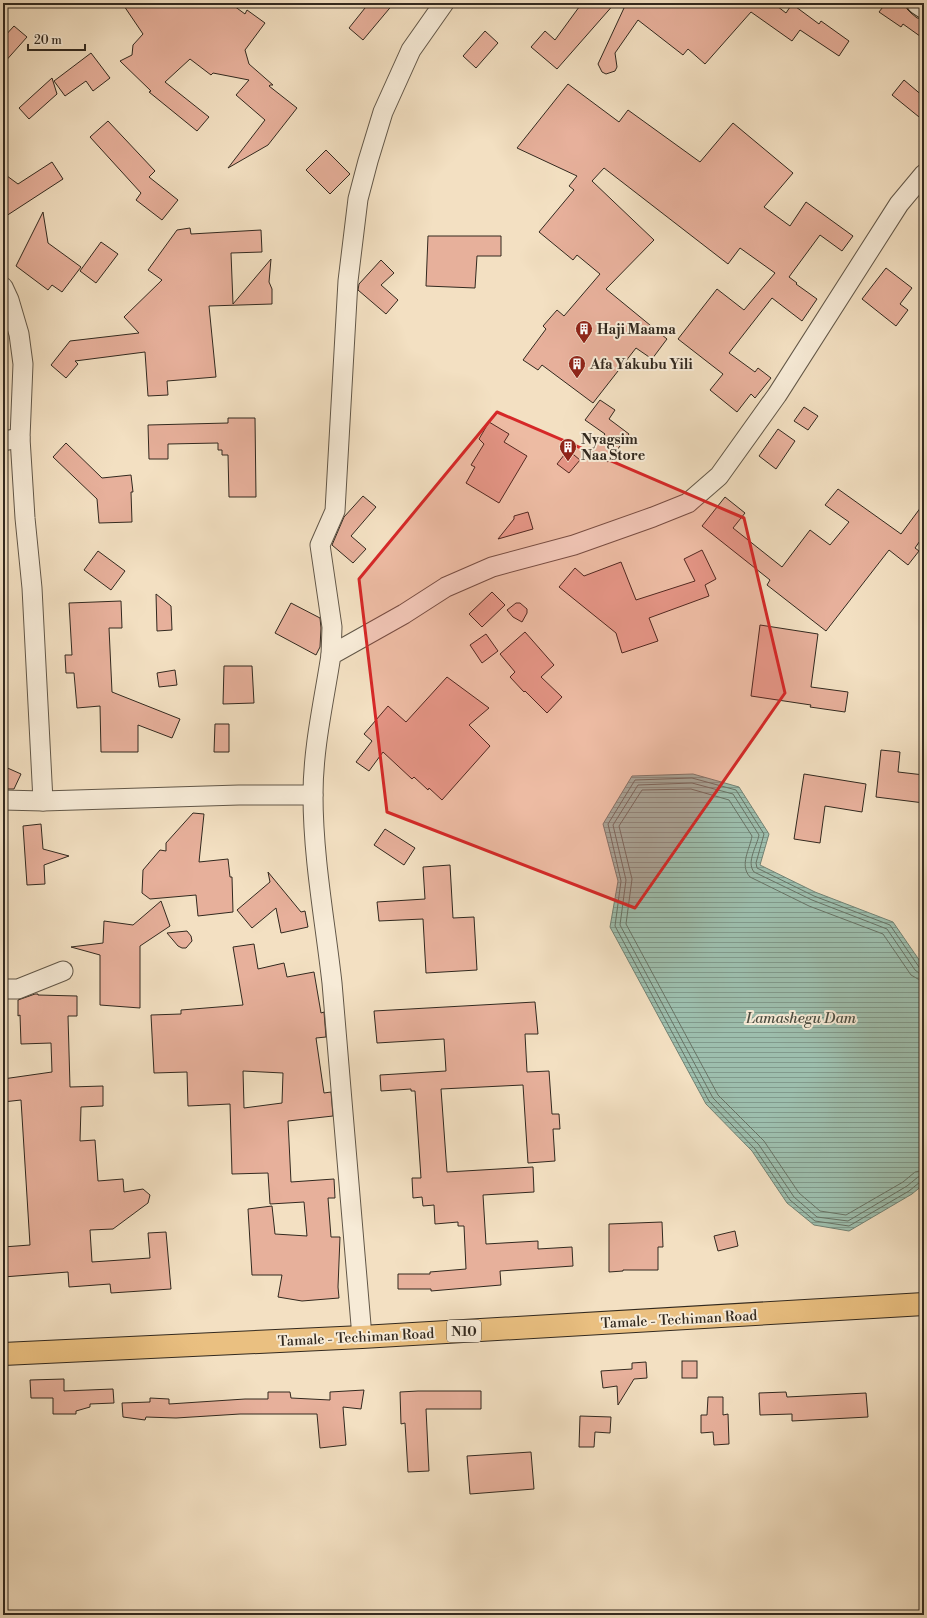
<svg xmlns="http://www.w3.org/2000/svg" width="927" height="1618" viewBox="0 0 927 1618" font-family="'Libre Bodoni',serif">
  <style>
    .water { fill: url(#water-rules); stroke: #728274 }
    .lines { fill: none; stroke-linecap: round; stroke-linejoin: round }
    .shore { stroke: #687466; stroke-width: 1 }
    .building { fill: #e7b09b; stroke: #32291f; fill-rule: evenodd }
    .street-casing { stroke: #625748; stroke-width: 21 }
    .secondary-casing { stroke: #32291f; stroke-width: 24 }
    .highway-casing { stroke: #32291f; stroke-width: 24 }
    .street { stroke: #f7ebd7; stroke-width: 19 }
    .secondary { stroke: #f7ebd7; stroke-width: 22 }
    .highway { stroke: #eac081; stroke-width: 22 }
    .marked { fill: #d62828; fill-opacity: 0.2; stroke: #d62828; stroke-width: 3; stroke-linejoin: round }
    .labels { text-anchor: middle; stroke-width: 4; stroke-linejoin: round; paint-order: stroke }
    .shield { fill: #f7ebd7; stroke: #6d6356; stroke-width: 1 }
    .shield-label { font-size: 13px; font-weight: bold; fill: #32291f }
    .poi-label { font-size: 14px; font-weight: bold; fill: #32291f; stroke: #f7ebd7; text-anchor: start }
    .street-label { font-size: 14px; fill: #32291f; stroke: #f7ebd7 }
    .water-label { font-size: 15px; font-style: italic; fill: #4d4e42; stroke: #f7ebd7 }
  </style>
  <defs>
    <pattern id="water-rules" width="6" height="5" patternUnits="userSpaceOnUse"><rect width="6" height="5" fill="#9dbead"/><path d="M0 2.5h6" fill="none" stroke="#819a8c"/></pattern>
  </defs>
  <rect width="100%" height="100%" fill="#f3e0c2"/>
  <filter id="stains"><feTurbulence type="fractalNoise" baseFrequency=".005" numOctaves="4"/><feColorMatrix values="0 0 0 0 .2 0 0 0 0 .09 0 0 0 0 .02 0 0 0 .5 -.17"/></filter>
  <radialGradient id="worn" r=".72"><stop offset=".6" stop-color="#630" stop-opacity="0"/><stop offset="1" stop-color="#630" stop-opacity=".3"/></radialGradient>
  <path class="water" d="M693 774 739 787 769 834 760 865 815 892 893 922 924 967V1184L912 1194 849 1231 814 1225 787 1203 752 1151 706 1104 610 927 618 881 603 824 632 776Z"/>
  <g class="lines">
    <g class="shore">
      <path d="M924 969 919 967 890 925 814 896 757 868 756 863 764 834 736 790 692 778 635 780 608 824 621 881 615 926 709 1101 755 1149 790 1200 815 1221 849 1226 909 1191 920 1182 924 1181"/>
      <path d="M924 974 919 973 915 970 887 929 812 900 754 872C746 862 757 846 759 835L733 794 692 783 638 785 613 825 626 880 620 925 713 1098 759 1145 794 1197 817 1217 848 1221 907 1186 918 1177 924 1176"/>
      <path d="M924 980 918 979 911 975 883 934 809 906 750 877C739 865 750 849 752 836L729 800 691 789 642 790 619 826 632 879 626 924 718 1095 764 1141 799 1193 820 1211 846 1215 903 1182 915 1172 924 1170"/>
    </g>
  </g>
  <g class="building">
    <path d="M122 3H230L245 14 247 10 265 23 245 50 249 64 273 85H270L269 86 297 108 268 145 228 168 265 120 236 95 249 80 213 73 211 75 190 59 165 82 209 117 197 131 149 92 151 91 120 61 132 55 133 45 143 34Z"/>
    <path d="M369 3H394L363 40 349 28Z"/>
    <path d="M582 3H615L557 69 531 47 545 31 555 40Z"/>
    <path d="M617 3H773L786 13 792 4 819 24 821 21 849 41 839 56 800 30 792 41 751 12 705 64 688 49 683 55 638 20 615 53 617 67 615 71 606 74 602 72 598 64 624 8Z"/>
    <path d="M886 3H906L907 9 911 13 917 18 924 19V39L903 24 901 27 879 12Z"/>
    <path d="M14 26 27 37 3 64V38Z"/>
    <path d="M485 31 498 43 476 68 463 56Z"/>
    <path d="M91 53 110 78 93 91 86 81 65 96 54 81Z"/>
    <path d="M52 78 57 94 29 119 19 108Z"/>
    <path d="M904 80 924 97V121L892 95Z"/>
    <path d="M568 84 619 122 628 110 700 162 733 123 793 173 764 207 790 226 806 202 853 236 842 251 820 235 789 277 797 283 796 284 817 299 802 321 772 298 729 353 755 372 758 368 771 378 755 398 751 394 737 412 710 390 723 374 678 339 717 289 744 310 775 273 740 248 728 264 604 168 592 181 654 240 606 289 667 339 652 359 636 348 593 403 542 365 538 370 523 360 546 329 543 326 557 310 564 316 600 274 577 255 573 260 539 232 574 190 569 186 577 176 517 148Z"/>
    <path d="M108 121 155 171 149 177 178 200 162 220 136 200 141 193 90 137Z"/>
    <path d="M326 150 350 174 330 194 306 170Z"/>
    <path d="M52 162 63 179 3 218V173L18 184Z"/>
    <path d="M43 212 48 243 81 267 62 292 52 285 48 290 16 266Z"/>
    <path d="M190 228 191 234 261 230 262 252 231 253 233 304 271 259 269 282 272 289V304L209 306 216 377 167 381 168 395 148 396 145 352 75 361 78 364 66 378 51 365 70 341 139 333 124 317 162 280 148 270 177 230Z"/>
    <path d="M428 236H501V256H477L475 288 426 286Z"/>
    <path d="M101 242 118 254 96 283 80 271Z"/>
    <path d="M381 260 394 273 381 285 398 300 386 314 358 290 359 284Z"/>
    <path d="M886 268 912 288 900 304 908 310 896 326 862 299Z"/>
    <path d="M600 400 615 410 609 419 629 434 608 462 592 450 605 434 585 420Z"/>
    <path d="M804 407 818 416 808 430 794 421Z"/>
    <path d="M228 418H255L256 497H229L228 455H222V450H218V443L168 444V459H149L148 425 228 423Z"/>
    <path d="M489 422 509 434 504 442 527 456 499 503 466 483 475 467 471 465 484 444 479 439Z"/>
    <path d="M778 429 795 441 776 469 759 456Z"/>
    <path d="M66 443 102 478 131 475 133 492H131L132 522 99 523 97 499 53 457Z"/>
    <path d="M568 450 580 460 569 473 557 464Z"/>
    <path d="M838 489 901 534 924 503V535L915 548 919 551 908 565 889 550 826 631 767 585 770 580 702 526 725 497 745 513 733 528 782 567 810 530 830 545 849 522 825 505Z"/>
    <path d="M363 496 376 507 351 536 366 549 353 563 332 545 344 517Z"/>
    <path d="M528 512 533 529 498 539 514 519V516Z"/>
    <path d="M702 550 716 579 705 585 709 596 649 618 658 641 622 653 616 633 559 587 575 568 584 576 621 562 636 600 695 581 684 559Z"/>
    <path d="M98 551 125 571 111 590 84 570Z"/>
    <path d="M492 592 505 605 482 627 469 614Z"/>
    <path d="M156 594 171 606 172 630 157 631Z"/>
    <path d="M121 601 122 628H109L112 692 180 719 172 738 138 725V752H101L100 706 77 708 74 673H66L65 655H72L69 603Z"/>
    <path d="M291 603 320 618 321 628 320 647 316 655 275 633Z"/>
    <path d="M516 603H520L527 609V613L522 622 513 617 507 610Z"/>
    <path d="M760 625 818 634 811 687 848 692 845 712 810 707 811 705 751 696Z"/>
    <path d="M525 632 554 665 541 677 562 697 547 713 525 691 524 692 510 677 515 672 500 654Z"/>
    <path d="M486 634 498 651 482 663 470 645Z"/>
    <path d="M224 666H252L254 703 223 704Z"/>
    <path d="M175 670 177 685 159 687 157 673Z"/>
    <path d="M447 677 489 708 469 725 490 746 442 800 429 788 428 790 414 777 412 779 383 752 369 771 356 762 372 741 364 734 388 706 406 722Z"/>
    <path d="M215 724H229V752H214Z"/>
    <path d="M881 750 900 752 898 772 924 775V803L876 797Z"/>
    <path d="M3 766 21 774 14 789H3Z"/>
    <path d="M804 774 866 784 862 812 825 806 820 843 794 839Z"/>
    <path d="M193 813 204 814 199 862 228 859 230 877H232L233 912 198 916 196 895 150 899 142 893 143 870 160 850 166 851V843Z"/>
    <path d="M41 824 43 849 69 856 44 865 45 884 27 885 23 826Z"/>
    <path d="M385 829 415 848 404 865 374 845Z"/>
    <path d="M450 865 453 918 474 917 477 970 426 973 423 919 379 921 377 902 425 899 423 867Z"/>
    <path d="M268 872 301 912 305 911 308 927 281 933 276 908 252 928 237 910 270 882Z"/>
    <path d="M161 901 170 926 140 946V1008L100 1005V955L71 947 103 943 104 921 133 925Z"/>
    <path d="M187 931 191 936 192 941 186 948H182L178 946 167 933Z"/>
    <path d="M254 944 258 969 284 963 287 977 314 972 321 1013 324 1012 326 1037 316 1038 324 1093 331 1092 333 1116 288 1121 291 1182 334 1179 335 1198H328L331 1237H340L338 1287 339 1298 302 1301 278 1297 282 1275H252L248 1209 272 1206 275 1234 307 1236 304 1202 270 1204 268 1173 232 1174 230 1104 188 1106 187 1072 154 1073 151 1015 181 1014V1010L243 1005 233 947ZM243 1071 283 1073 282 1103 244 1108Z"/>
    <path d="M35 994H38V995L77 996V1016H68L70 1087 103 1086V1106L81 1107 80 1141 95 1140 98 1181 123 1179 124 1192 143 1189 150 1195 148 1203 113 1229 90 1230 92 1262 150 1258 148 1233 166 1232 171 1289 111 1293 110 1284 69 1287 68 1272 3 1277V1247L30 1245 21 1100 3 1102V1079L52 1072 51 1043 21 1044 20 1015 18 1016V1000Z"/>
    <path d="M535 1002 538 1034H525L527 1072 549 1071 552 1114H559L560 1129H553L555 1161 528 1163 523 1085 441 1089 447 1172 533 1167 534 1192 483 1195 486 1244 538 1241V1249L572 1247 573 1266 500 1271 501 1285 431 1291V1289H398V1274H430V1272L466 1269 464 1226H458V1222L435 1224 434 1205 423 1206 422 1197 413 1198 412 1178H421L415 1091H411V1089L381 1091 380 1075 446 1071 444 1039 377 1043 374 1011Z"/>
    <path d="M662 1222 663 1247H658V1270H623V1271L609 1272V1224Z"/>
    <path d="M735 1231 738 1246 718 1251 714 1236Z"/>
    <rect x="682" y="1361" width="15" height="17"/>
    <path d="M646 1362 647 1378 634 1379 618 1405 617 1386 603 1388 601 1371 632 1369V1363Z"/>
    <path d="M64 1379V1391L113 1389 114 1403 90 1404V1407L76 1411V1414H53V1398H31L30 1380Z"/>
    <path d="M364 1390 361 1409 343 1407 346 1445 320 1448 317 1414H240L176 1418 146 1417 145 1420 123 1417 122 1403 150 1402V1398L169 1399V1404L245 1399H268V1392H290L291 1398 330 1400V1392Z"/>
    <path d="M418 1391H481V1409H426L429 1471 408 1472 405 1423 401 1424 400 1392Z"/>
    <path d="M786 1392 787 1397 866 1393 868 1417 792 1421V1414L760 1415 759 1393Z"/>
    <path d="M708 1397H723V1415L728 1414 729 1444 714 1445 713 1432 701 1433V1415H707Z"/>
    <path d="M580 1416 611 1417 610 1433 595 1432 594 1447H579Z"/>
    <path d="M531 1452 534 1489 470 1494 467 1456Z"/>
  </g>
  <g class="lines">
    <defs>
      <g id="street">
        <path d="M3 287 9 300 19 334 23 364 20 438 25 518 32 588 43 801 239 795H313"/>
        <path d="M3 441 20 438"/>
        <path d="M331 655 332 627 320 545 335 511 348 281 358 199 368 161 383 112 411 50 444 3"/>
        <path d="M3 800 43 801"/>
        <path d="M3 989H18L63 971"/>
        <path d="M362 1337C353 1219 343 1101 332 983 325 921 313 858 313 795 313 747 324 701 331 655L404 614 446 587 492 567 574 545 653 517 688 503 719 476 777 395 899 204 924 174"/>
      </g>
      <path id="secondary" d="M918 3 924 7"/>
      <path id="highway" d="M3 1354 362 1337 924 1304"/>
    </defs>
    <use href="#street" class="street-casing"/>
    <use href="#secondary" class="secondary-casing"/>
    <use href="#highway" class="highway-casing"/>
    <use href="#street" class="street"/>
    <use href="#secondary" class="secondary"/>
    <use href="#highway" class="highway"/>
  </g>
  <path class="marked" d="M497 412 744 518 785 693 635 908 387 812 359 579Z"/>
  <defs>
    <symbol id="building-pin" viewBox="-11 -11 22 30"><path d="M0 17L-7.5 6A9.5 9.5 0 1 1 7.5 6Z" fill="#8f2418" stroke="#f7ebd7"/><path d="M-4-6H4V6H1V3H-1V6H-4ZM-2.5-4.3h1.7v1.8h-1.7ZM.8-4.3h1.7v1.8H.8ZM-2.5-1h1.7V.8h-1.7ZM.8-1h1.7V.8H.8Z" fill="#fff"/></symbol>
  </defs>
  <g fill-rule="evenodd">
    <use href="#building-pin" x="574" y="319" width="20" height="27"/>
    <use href="#building-pin" x="567" y="354" width="20" height="27"/>
    <use href="#building-pin" x="558" y="437" width="20" height="27"/>
  </g>
  <g class="labels">
    <rect class="shield" x="447" y="1320" width="34" height="22" rx="3"/>
    <g class="shield-label">
      <text x="464" y="1336">N10</text>
    </g>
    <g class="poi-label">
      <text x="597" y="334">Haji Maama</text>
      <text x="590" y="369">Afa Yakubu Yili</text>
      <text x="581" y="444">Nyagsim<tspan x="581" dy="16">Naa Store</tspan></text>
    </g>
    <g class="street-label">
      <text transform="translate(679 1319) rotate(-3)" y="5">Tamale - Techiman Road</text>
      <text transform="translate(356 1337) rotate(-3)" y="5">Tamale - Techiman Road</text>
    </g>
    <g class="water-label">
      <text x="801" y="1023">Lamashegu Dam</text>
    </g>
  </g>
  <rect width="927" height="1618" fill="none" stroke="#f3e0c2" stroke-width="16"/>
  <rect x="4" y="4" width="919" height="1610" fill="none" stroke="#32291f" stroke-width="2"/>
  <rect x="8" y="8" width="911" height="1602" fill="none" stroke="#32291f"/>
  <path d="M28 44v6h57v-6" fill="none" stroke="#32291f" stroke-width="2"/>
  <text x="34" y="44" font-size="12" fill="#32291f" stroke="#f7ebd7" stroke-width="3" paint-order="stroke">20 m</text>
  <rect width="100%" height="100%" filter="url(#stains)"/>
  <rect width="100%" height="100%" fill="url(#worn)"/>
</svg>
